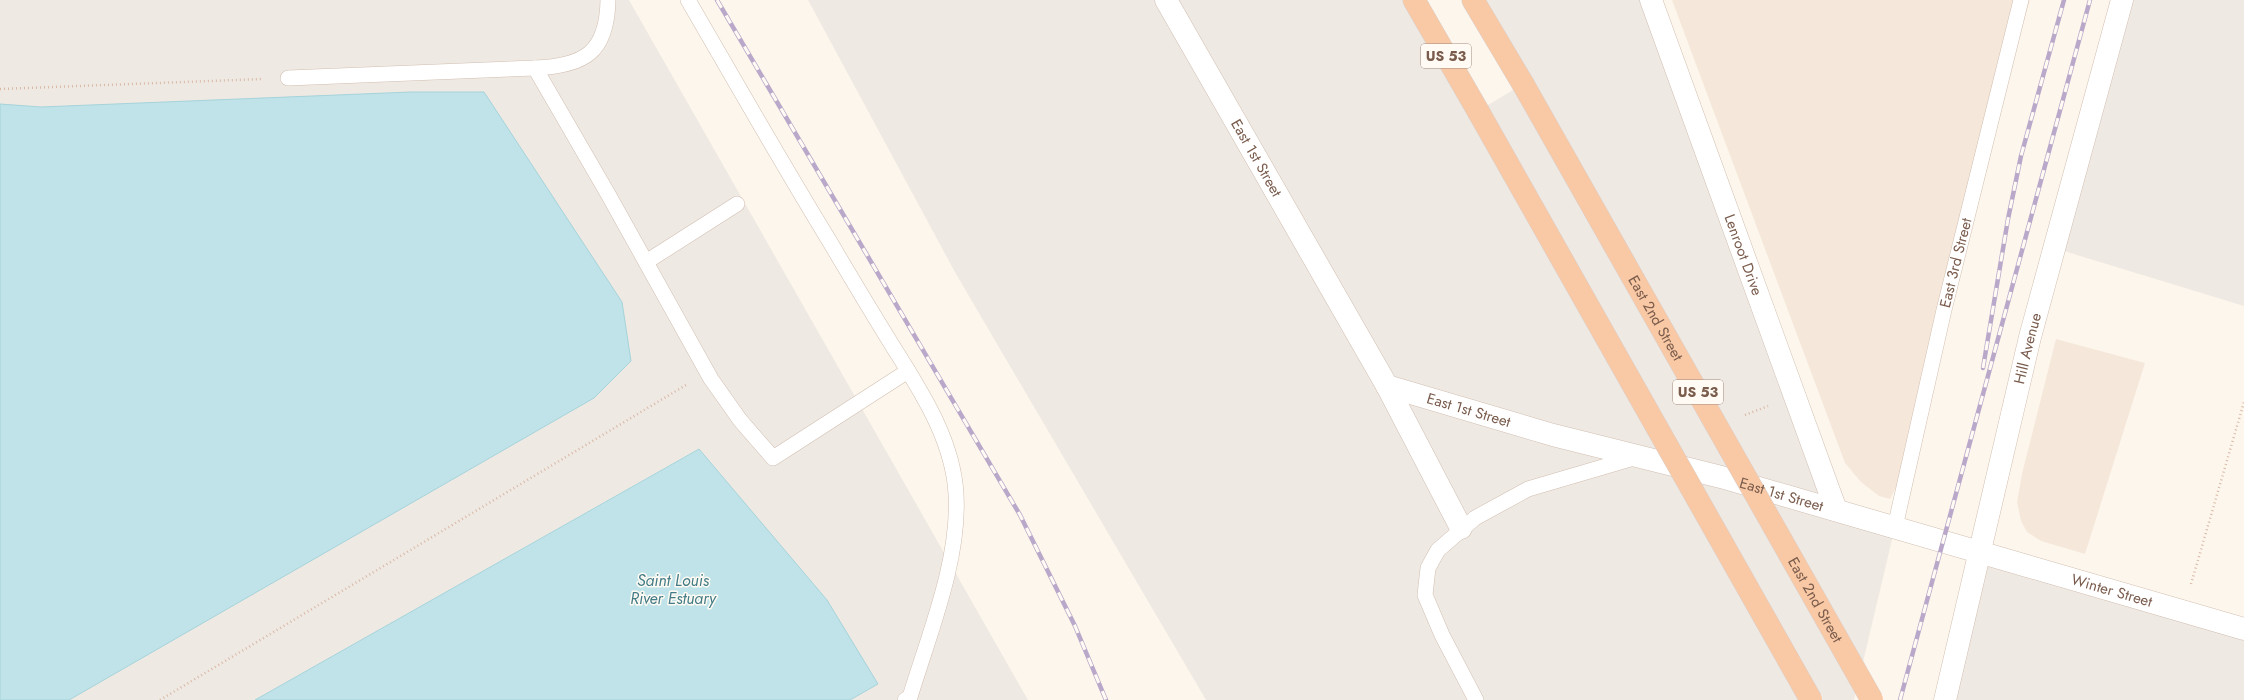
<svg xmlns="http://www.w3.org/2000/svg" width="2244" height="700" viewBox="0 0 2244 700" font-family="Jost,sans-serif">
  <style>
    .residential { fill: #f5e8da }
    .industrial { fill: #efe9e4 }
    .water { fill: #bfe3e8; stroke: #a5d3da }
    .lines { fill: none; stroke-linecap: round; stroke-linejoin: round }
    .service-casing { stroke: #d1beb0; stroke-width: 16 }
    .minor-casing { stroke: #d1beb0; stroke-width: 23 }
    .tertiary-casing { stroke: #d1beb0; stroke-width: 23 }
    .trunk-casing { stroke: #dad1cd; stroke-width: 23 }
    .path { stroke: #d9b8a5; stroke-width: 2.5; stroke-dasharray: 1 3; stroke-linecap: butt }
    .service { stroke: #fff; stroke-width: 15 }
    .minor { stroke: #fff; stroke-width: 22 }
    .tertiary { stroke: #fff; stroke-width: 22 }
    .trunk { stroke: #f9c8a4; stroke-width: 22 }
    .rail-casing { stroke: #b9a8c9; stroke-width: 4.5 }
    .rail { stroke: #fffaf3; stroke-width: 3; stroke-dasharray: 9; stroke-linecap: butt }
    .trunk-bridge-casing { stroke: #dad1cd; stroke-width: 23; stroke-linecap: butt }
    .trunk-bridge { stroke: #f9c8a4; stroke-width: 22 }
    .labels { text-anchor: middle; stroke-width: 3; stroke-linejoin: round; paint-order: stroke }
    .shield { fill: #fffaf3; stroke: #a28b7f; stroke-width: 1 }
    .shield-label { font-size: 14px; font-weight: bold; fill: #7a5c4d }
    .street-label { font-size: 15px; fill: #7a5c4d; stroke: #fffaf3 }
    .water-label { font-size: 16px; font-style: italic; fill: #437c86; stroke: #fffaf3 }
  </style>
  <rect width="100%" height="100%" fill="#fdf6ec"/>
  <g class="residential">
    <path d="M1672 0H2030L1962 220 1907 465 1890 499 1879 496 1861 482 1845 463Z"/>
    <path d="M2056 339 2145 363 2085 554 2041 541 2027 532 2021 521 2017 502 2022 474Z"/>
  </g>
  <g class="industrial">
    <path d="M0 0H629L1028 700H850L878 684 698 449 255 700H0Z"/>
    <path d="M808 0H1414L1478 111 1523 84 1473 0H1650L1836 510 1895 527 1854 700H1206L956 274Z"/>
    <path d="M2122 0H2244V306L2054 248Z"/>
    <path d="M1980 551 2244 629V700H1945Z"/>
  </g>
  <g class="water">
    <path d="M411 92H484L622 302 631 361 594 398 69 700H0V104L41 107Z"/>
    <path d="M699 449 827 600 878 684 850 700H255Z"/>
  </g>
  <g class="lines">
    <defs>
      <g id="service">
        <path d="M688 0C735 81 781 162 830 242 850 276 871 311 892 345 920 390 953 439 956 494 960 560 929 634 910 697L905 700"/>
        <path d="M535 68 608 194 711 379 740 420 773 458 908 371"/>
        <path d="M288 78 535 68C584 66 607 53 608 0"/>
        <path d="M646 262 737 204"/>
        <path id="s1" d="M1895 527 1944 310 2021 0"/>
        <path d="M1476 700 1442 635 1425 595 1428 568 1438 550 1475 518 1528 489 1637 457"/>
      </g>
      <g id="minor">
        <path d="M1387 386 1461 528"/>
        <path id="s2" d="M1945 700 2030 337 2122 0"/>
      </g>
      <g id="tertiary">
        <path id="s3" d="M1166 0 1387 386 1553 435 1721 477 2244 629"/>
        <path id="s4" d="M1651 0 1836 510"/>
      </g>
      <g id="trunk">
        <path d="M1414 0 1478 111"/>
        <path d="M1473 0 1523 84"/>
      </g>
    </defs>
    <use href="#service" class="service-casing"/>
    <use href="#minor" class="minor-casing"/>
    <use href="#tertiary" class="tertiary-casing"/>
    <use href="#trunk" class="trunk-casing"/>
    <g class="path">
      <path d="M0 89 263 79"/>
      <path d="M1745 415 1768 406"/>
      <path d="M2191 584 2244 402"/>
      <path d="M160 700 686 385"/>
    </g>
    <use href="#service" class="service"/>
    <use href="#minor" class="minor"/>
    <use href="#tertiary" class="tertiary"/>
    <use href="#trunk" class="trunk"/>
    <defs>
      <g id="rail">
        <path d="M717 0 1020 515 1075 626 1106 700"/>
        <path d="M1983 368 2008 219 2021 156 2064 0"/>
        <path d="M1900 700 2090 0"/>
      </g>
    </defs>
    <use href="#rail" class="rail-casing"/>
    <use href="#rail" class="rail"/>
    <defs>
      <g id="trunk-bridge">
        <path id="s5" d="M1523 84 1872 700"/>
        <path d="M1478 111 1811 700"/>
      </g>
    </defs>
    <use href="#trunk-bridge" class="trunk-bridge-casing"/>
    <use href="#trunk-bridge" class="trunk-bridge"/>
  </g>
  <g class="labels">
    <g class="shield">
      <rect x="1421" y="44" width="50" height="24" rx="3"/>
      <rect x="1673" y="380" width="50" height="24" rx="3"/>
    </g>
    <g class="shield-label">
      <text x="1446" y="61">US 53</text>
      <text x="1698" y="397">US 53</text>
    </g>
    <g class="street-label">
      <text dy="5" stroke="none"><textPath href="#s3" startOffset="182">East 1st Street</textPath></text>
      <text dy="5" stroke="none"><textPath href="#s4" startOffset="271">Lenroot Drive</textPath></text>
      <text dy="5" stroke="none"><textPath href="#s1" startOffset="271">East 3rd Street</textPath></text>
      <text dy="5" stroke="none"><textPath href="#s5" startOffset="269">East 2nd Street</textPath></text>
      <text dy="5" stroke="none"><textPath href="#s2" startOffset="361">Hill Avenue</textPath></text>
      <text dy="5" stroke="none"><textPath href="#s3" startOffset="530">East 1st Street</textPath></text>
      <text dy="5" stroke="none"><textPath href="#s3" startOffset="854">East 1st Street</textPath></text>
      <text dy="5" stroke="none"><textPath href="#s3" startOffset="1198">Winter Street</textPath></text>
      <text dy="5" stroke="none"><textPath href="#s5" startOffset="593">East 2nd Street</textPath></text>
    </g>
    <g class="water-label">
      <text x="673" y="586">Saint Louis<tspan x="673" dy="18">River Estuary</tspan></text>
    </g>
  </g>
</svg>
